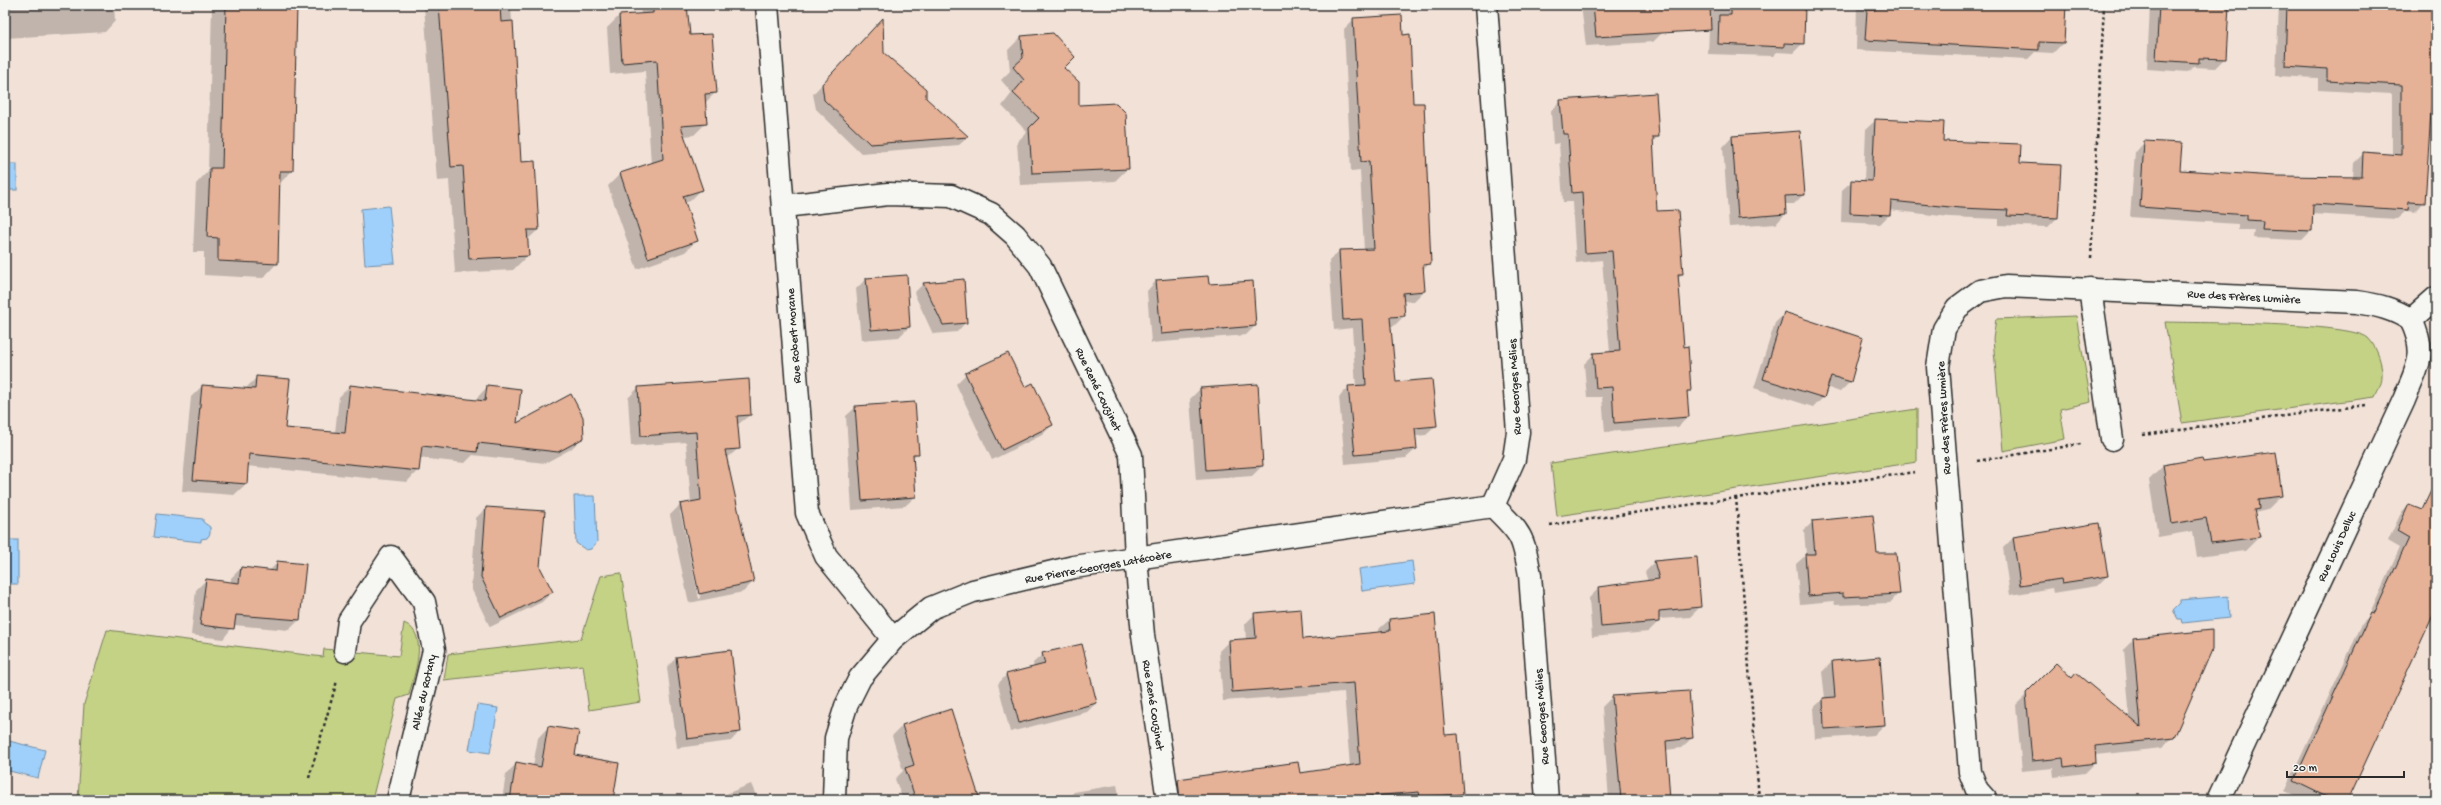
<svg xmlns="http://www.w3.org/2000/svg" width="2441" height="805" viewBox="0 0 2441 805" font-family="'Gochi Hand',sans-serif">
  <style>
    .green { fill: #c4d286; stroke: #787e58 }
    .water { fill: #9fd0fb; stroke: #718ea8 }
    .shadow { fill: #0003; fill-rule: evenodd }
    .building { fill: #e5b197; stroke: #2b2b2b }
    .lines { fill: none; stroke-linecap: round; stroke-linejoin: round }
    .minor-casing { stroke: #2b2b2b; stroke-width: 25 }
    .path { stroke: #2b2b2b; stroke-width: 2.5; stroke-dasharray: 3 3; stroke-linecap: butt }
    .minor { stroke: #f6f6f2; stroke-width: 22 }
    .labels { text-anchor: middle; stroke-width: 3; stroke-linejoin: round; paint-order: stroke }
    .street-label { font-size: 12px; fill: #2b2b2b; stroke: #f6f6f2 }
  </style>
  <rect width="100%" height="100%" fill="#f1e1d7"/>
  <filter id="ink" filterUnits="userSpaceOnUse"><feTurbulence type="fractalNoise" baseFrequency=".025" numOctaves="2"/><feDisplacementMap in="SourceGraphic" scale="8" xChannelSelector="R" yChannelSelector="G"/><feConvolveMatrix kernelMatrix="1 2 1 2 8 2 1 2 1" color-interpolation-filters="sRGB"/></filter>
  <g filter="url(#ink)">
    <g class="green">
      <path d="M2076 316 2091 402 2060 409 2065 439 2003 451 1993 339 1996 319Z"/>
      <path d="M2165 322C2197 323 2349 322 2368 338 2377 347 2383 365 2382 377 2382 384 2377 392 2375 397L2182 423Z"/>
      <path d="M1917 409V462L1557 516 1551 463Z"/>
      <path d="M621 573 641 702 589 710 583 665 444 680 448 654 581 639 601 576Z"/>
      <path d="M404 623C430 634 414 674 409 695L397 699 372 800H78L84 704 107 630 323 657 324 649 399 656Z"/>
    </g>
    <g class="water">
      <rect x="5" y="164" width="12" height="26"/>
      <path d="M389 206 395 263 365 265 361 209Z"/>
      <path d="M574 496H595L597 542 591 549 586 550 576 543Z"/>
      <path d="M157 514 203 519V522L210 527V534L207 538 201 539V542L154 537Z"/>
      <rect x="5" y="540" width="13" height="44"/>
      <path d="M1412 561 1415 584 1362 591 1359 569Z"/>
      <path d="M2228 596 2229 618 2183 623 2182 619H2178L2173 610 2180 603V600Z"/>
      <path d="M477 705 498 708 490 753 469 750Z"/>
      <path d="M5 740 45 750 38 778 5 770Z"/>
    </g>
    <g class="shadow">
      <path d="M5 5H114L115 21 105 32 5 38Z"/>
      <path d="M212 5H296L292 171 279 184 277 263 263 278 204 275V252H193L196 184 208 171Z"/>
      <path d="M424 5H511L520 163 538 230 527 240 528 255 513 270 455 273 449 180 437 181Z"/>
      <path d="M640 5H686L689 36 716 92 704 104 706 123 694 135 684 136 702 189 690 201 684 203 697 240 685 252 637 269 608 186 620 174 651 164 645 71 610 74 607 28 619 16 641 15Z"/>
      <path d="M1581 5H1661L1663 32 1653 42 1586 46Z"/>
      <path d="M1710 5H1804L1803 43 1793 53 1777 52 1773 56 1708 54Z"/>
      <path d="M1857 5H2065L2063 43 2053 53 2035 52 2028 59 1856 50Z"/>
      <path d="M2150 5H2228L2225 58 2215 68 2193 67 2188 72 2147 69Z"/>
      <path d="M2279 5H2436V91H2431L2424 202 2415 212 2406 211 2397 219 2311 214V231L2302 240 2253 238 2254 230H2238V224L2130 217 2135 152 2145 142 2179 171 2276 177 2353 178 2354 163 2364 153 2392 155V94L2318 90V78L2276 76Z"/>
      <path d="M1354 19 1402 36 1412 104 1430 263 1422 271 1424 291 1414 301H1403L1404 316 1394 326H1390L1396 383 1436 426 1426 435 1415 436 1416 449 1406 458 1345 464 1339 397 1349 387H1356L1352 328 1334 330 1329 261 1339 251H1364L1360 170 1351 171 1344 29Z"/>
      <path d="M874 28 883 54 925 98 968 137 959 145 861 153 816 109 813 94Z"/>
      <path d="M1052 34 1078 106 1128 168 1115 181 1020 185 1017 142 1027 132 1002 106 1012 93 1001 80 1010 71 1008 50 1021 37Z"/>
      <path d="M1561 101 1658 136 1653 142 1656 212 1682 274 1678 278 1683 348 1690 390 1686 395 1688 417 1678 427 1605 432 1602 397H1587L1584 364 1594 354 1610 353 1602 260 1576 263 1572 202H1563L1559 143 1553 144 1551 111Z"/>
      <path d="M1876 120 2019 164 2057 218 2048 227 1999 225V219L1950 217 1889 210V215L1880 224 1841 222 1842 190 1852 181H1864L1866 129Z"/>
      <path d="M1732 137 1804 194 1794 204H1785V214L1776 224 1729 227 1723 147Z"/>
      <path d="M906 276 909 327 899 337 861 340 856 289 866 279Z"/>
      <path d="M964 280 966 322 957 332 933 334 914 293 923 284Z"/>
      <path d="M1156 281 1208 286 1255 326 1246 335 1151 343 1147 291Z"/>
      <path d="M1784 314 1862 338 1850 382 1840 392 1826 387 1823 398 1813 407 1754 388 1775 323Z"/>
      <path d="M966 374 1024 389 1052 425 1042 435 992 460 956 384Z"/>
      <path d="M257 377 284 429 335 433 339 397 350 386 475 400 487 387 516 425 583 437 571 449 545 463 473 455 465 463 419 458 418 470 407 482 247 466 246 484 234 495 182 491 191 397 202 386 245 389Z"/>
      <path d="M638 388 750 415 737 425 739 448 726 459 753 582 743 592 689 603 670 515 680 505 691 503 686 442 631 446 628 398ZM680 511H682L701 598 699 599Z"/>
      <path d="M1201 388 1262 466 1252 476 1196 480 1190 399Z"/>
      <path d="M856 407 918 453 912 458 915 497 905 506 852 510 846 416Z"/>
      <path d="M2202 463 2281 496 2267 510 2254 513 2259 537 2245 551 2197 557 2193 531 2158 537 2149 480 2163 466Z"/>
      <path d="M2409 505 2436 516V600L2347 800H2304L2285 791 2362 624 2368 618 2400 548 2388 541 2400 515Z"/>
      <path d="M486 508 539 567 552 592 542 602 490 627 471 588 476 518Z"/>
      <path d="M1813 522 1876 554 1898 594 1890 603 1835 605 1834 601 1800 604 1796 564 1806 555 1804 530Z"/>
      <path d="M2099 524 2107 576 2097 586 2053 593 2052 588 2010 595 2003 548 2013 538Z"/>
      <path d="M278 562 305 565 299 620 289 630 234 625 223 639 191 635 196 590 206 580 231 583V578L241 568 269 571Z"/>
      <path d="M1655 562 1700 607 1690 617 1658 619V622L1648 632 1592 637 1589 598 1599 588 1648 582 1645 572Z"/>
      <path d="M1255 614 1303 640 1380 633 1379 629 1389 620 1444 736 1457 735 1462 800H1207L1299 774 1350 767 1344 692 1223 701 1219 651 1229 641 1246 640 1245 624Z"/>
      <path d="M2134 639 2173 737 2162 748 2095 755V763L2085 773 2054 777 2053 768 2022 771 2016 705 2056 665 2072 679 2130 719 2124 649Z"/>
      <path d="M1043 654 1096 703 1087 712 1010 732 998 684 1007 674 1034 668 1033 663Z"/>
      <path d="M676 658 740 731 731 741 677 748 667 667Z"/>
      <path d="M1832 662 1884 725 1874 735 1815 739 1813 708 1825 698 1822 672Z"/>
      <path d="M1612 697 1692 738 1681 748 1666 750 1669 800H1609L1602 707Z"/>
      <path d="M950 710 979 800H903L895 779 903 771 892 736 902 726Z"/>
      <path d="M548 727 574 756 612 800H502L506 774 516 764 533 766 538 738Z"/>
      <path d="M751 784 758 800H711Z"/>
      <path d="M1117 785 1120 800H1066L1074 792Z"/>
    </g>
    <g class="building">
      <path d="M226 5H297L293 171H280L278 264 218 261V238L207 237 210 168H222Z"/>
      <path d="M439 5H500L501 22 513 21 521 162 535 161 539 230H527L529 256 469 259 463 166 451 167Z"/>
      <path d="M653 5H687L690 35 712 34 717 93 705 94 707 124 681 126 703 190 683 196 698 241 648 258 620 173 663 159 657 60 622 63 619 15 653 13Z"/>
      <path d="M1593 5H1710L1711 30 1596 37Z"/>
      <path d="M1731 5H1805L1804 44 1784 43V47L1718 44 1719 15H1731Z"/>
      <path d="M1876 5H2066L2064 43 2039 42V50L1865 40 1867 10H1875Z"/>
      <path d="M2159 5H2229L2226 59 2199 58V63L2156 60Z"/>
      <path d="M2287 5H2436V81H2433L2425 203 2409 202 2408 210 2313 204 2312 231 2262 229 2263 221 2247 220V215L2140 207 2144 141 2182 143 2180 170 2276 176 2362 177 2363 152 2401 155V85L2327 81V69L2285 66Z"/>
      <path d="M1402 15 1403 35 1410 34 1413 103H1424L1431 264 1423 265 1425 291 1403 293 1405 316 1390 317 1396 382 1432 379 1437 426 1415 428 1417 449 1355 455 1348 386 1366 385 1362 319 1343 320 1339 250 1374 249 1369 161 1361 162 1353 18Z"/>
      <path d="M883 18 884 53 926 89V98L969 137 870 144 824 100 822 84Z"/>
      <path d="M1053 33 1075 57 1064 68 1079 82V105L1116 103 1126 113 1129 169 1032 173 1029 128 1039 118 1013 93 1024 80 1013 67 1023 58 1021 36Z"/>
      <path d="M1656 93 1659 137H1653L1657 211 1678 210 1683 274H1678L1684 347 1688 346 1691 391H1687L1689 417 1614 423 1612 387 1596 388 1593 353 1620 351 1612 251 1585 253 1582 192 1572 193 1568 134H1563L1560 100Z"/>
      <path d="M1875 119 1944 122 1943 141 2021 144 2020 163 2061 165 2058 218 2007 216 2008 210 1960 208 1891 201 1890 215 1850 213 1851 180 1872 181Z"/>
      <path d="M1800 131 1805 195 1785 196 1786 214 1738 218 1732 136Z"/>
      <path d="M907 275 910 327 871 330 866 278Z"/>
      <path d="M1208 276 1209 284 1253 281 1256 326 1161 334 1156 280Z"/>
      <path d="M964 279 967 323 943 325 923 283Z"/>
      <path d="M1784 312 1863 338 1851 382 1831 376 1824 398 1763 379Z"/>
      <path d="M1008 353 1025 387 1033 383 1053 425 1002 450 965 373Z"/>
      <path d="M256 376 290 379 285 428 345 433 350 385 485 401 487 385 521 389 517 423 571 394 583 417 584 438 558 452 478 443 477 452 422 446 419 471 249 454 247 484 193 480 202 385 255 389Z"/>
      <path d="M749 379 751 415 737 416 740 449 725 450 754 582 699 594 680 504 701 500 696 432 641 436 638 387Z"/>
      <path d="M1258 384 1263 466 1206 470 1200 388Z"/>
      <path d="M915 402 919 454H913L916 497 862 501 855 406Z"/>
      <path d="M2276 452 2282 496 2258 499 2259 509 2254 510 2260 537 2211 543 2206 518 2172 524 2163 465 2202 458 2203 462Z"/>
      <path d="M2436 479V609L2348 800H2333L2294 781 2371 613 2374 614 2409 538 2397 531 2409 504 2422 509Z"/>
      <path d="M486 507 545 511 540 567 553 592 501 618 481 577Z"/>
      <path d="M1873 515 1877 553H1896L1900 594 1843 597V593L1808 596 1805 554H1815L1812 521Z"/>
      <path d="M2099 523 2108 576 2062 583 2061 579 2020 585 2013 537Z"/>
      <path d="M1697 557 1701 607 1659 611V622L1601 627 1598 587 1659 579 1654 561Z"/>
      <path d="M277 561 306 564 300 620 236 615 234 629 200 625 206 579 239 583 241 567 276 571Z"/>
      <path d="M1301 609 1303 639 1390 631 1389 619 1435 614 1445 735 1458 734 1463 794 1420 797 1419 792 1322 800H1180L1178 779 1298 762 1300 773 1360 764 1354 683 1232 692 1229 640 1256 638 1254 613Z"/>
      <path d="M2212 630V650L2174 738 2095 746 2096 763 2064 767 2063 758 2032 761 2026 693 2056 663 2072 678 2076 673 2141 727 2133 638Z"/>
      <path d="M1082 644 1097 703 1019 723 1006 674 1045 664 1042 653Z"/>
      <path d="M731 650 741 732 687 739 676 657Z"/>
      <path d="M1880 657 1885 725 1824 729 1823 698 1835 697 1832 661Z"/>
      <path d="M1689 691 1693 738 1666 741 1670 800H1621L1612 696Z"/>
      <path d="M951 709 980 800H916L905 768 914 765 902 725Z"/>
      <path d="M548 726 579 731 575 755 619 763 613 800H510L516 762 541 767Z"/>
    </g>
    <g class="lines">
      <defs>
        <g id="minor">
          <path d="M767 5 807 513 826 556 893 639"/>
          <path d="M1486 5 1518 432 1514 459 1493 506C1522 534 1523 536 1530 575L1547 800"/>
          <path d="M784 206 888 194 951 196 991 214 1015 235 1040 266 1131 455 1136 558 1143 635 1168 800"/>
          <path d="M2090 289 2112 439"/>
          <path d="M345 651 349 621 391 557 424 602 434 650 398 800"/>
          <path d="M834 800 836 738 846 706 860 678 893 639 931 608 973 591 1074 567 1493 506"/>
          <path d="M1986 800 1977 790 1970 772 1938 367 1944 329 1957 308 1980 291 2006 286 2357 302C2378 305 2394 309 2411 320"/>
          <path d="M2218 800 2404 400C2417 367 2428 355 2411 320L2436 298"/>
        </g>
      </defs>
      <use href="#minor" class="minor-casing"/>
      <g class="path">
        <path d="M2091 258 2104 5"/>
        <path d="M2143 435 2366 405"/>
        <path d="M1977 461 2081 444"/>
        <path d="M1736 497 1759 800"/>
        <path d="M1550 525 1915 472"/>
        <path d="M309 778 337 681"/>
      </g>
      <use href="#minor" class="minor"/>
    </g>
  </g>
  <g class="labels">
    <g class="street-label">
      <text transform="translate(2244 296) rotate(3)" y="4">Rue des Frères Lumière</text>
      <text transform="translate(793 336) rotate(-94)" y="4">Rue Robert Morane</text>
      <text transform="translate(1514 387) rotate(-93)" y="4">Rue Georges Mélies</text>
      <text transform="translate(1099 389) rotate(64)" y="4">Rue René Couzinet</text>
      <text transform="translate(1943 418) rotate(-93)" y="4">Rue des Frères Lumière</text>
      <text transform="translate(2336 546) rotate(-65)" y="4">Rue Louis Delluc</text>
      <text transform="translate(1098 566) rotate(-10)" y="4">Rue Pierre-Georges Latécoère</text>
      <text transform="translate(423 692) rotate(-77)" y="4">Allée du Rotary</text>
      <text transform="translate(1154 705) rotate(81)" y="4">Rue René Couzinet</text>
      <text transform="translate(1541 717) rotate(-94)" y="4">Rue Georges Mélies</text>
    </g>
  </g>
  <rect width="2441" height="805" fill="none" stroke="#f6f6f2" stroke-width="20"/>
  <rect x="10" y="10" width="2421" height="785" fill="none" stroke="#2b2b2b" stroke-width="1.5" filter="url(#ink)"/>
  <path d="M2287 771v6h117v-6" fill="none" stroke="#2b2b2b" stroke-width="2"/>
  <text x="2293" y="771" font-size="12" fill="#2b2b2b" stroke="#f6f6f2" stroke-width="3" paint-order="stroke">20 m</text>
</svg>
